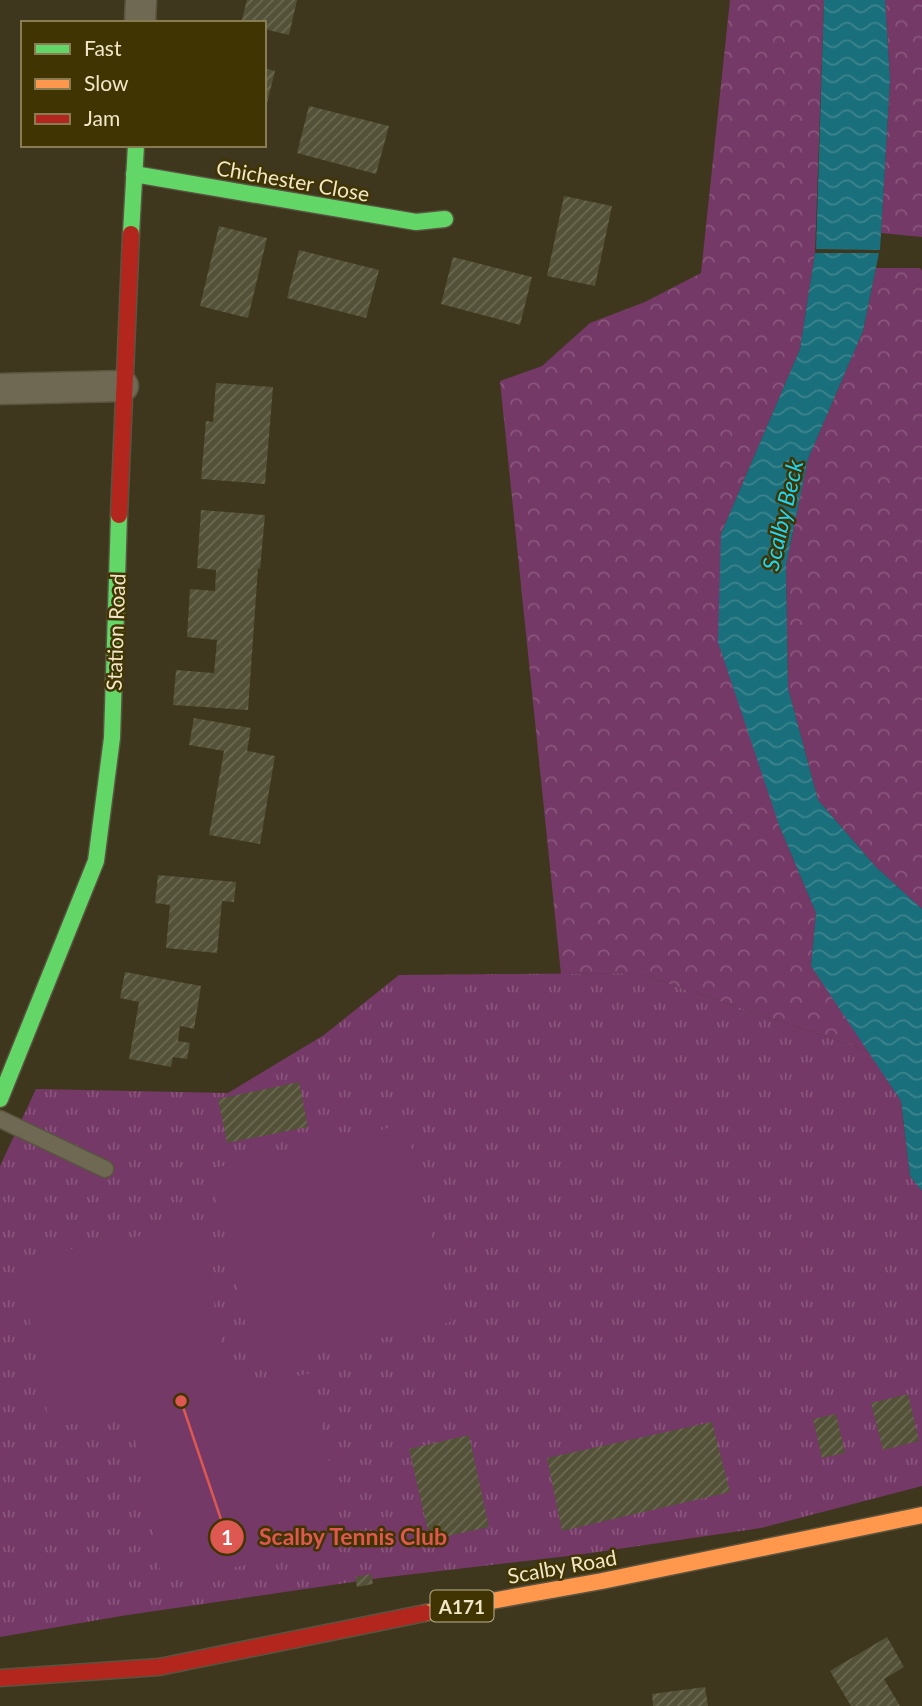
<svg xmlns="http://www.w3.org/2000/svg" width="922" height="1706" font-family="Lato,sans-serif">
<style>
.grass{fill:url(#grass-tufts)}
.forest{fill:url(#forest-crowns)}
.garden{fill:#753968}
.water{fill:url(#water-waves)}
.building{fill:url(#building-hatch)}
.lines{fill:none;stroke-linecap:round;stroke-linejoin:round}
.lane-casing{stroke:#59543f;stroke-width:19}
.street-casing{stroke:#59543f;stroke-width:33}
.fast-casing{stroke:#59543f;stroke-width:19}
.slow-casing{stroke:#59543f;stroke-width:19}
.jam-casing{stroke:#59543f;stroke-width:19}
.lane{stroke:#6f6953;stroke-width:16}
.street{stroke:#6f6953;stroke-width:30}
.fast{stroke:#63d668;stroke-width:16}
.slow{stroke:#ff974d;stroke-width:16}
.jam{stroke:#b3261e;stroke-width:16}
.labels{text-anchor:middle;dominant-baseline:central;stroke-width:5;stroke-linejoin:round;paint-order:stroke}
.shield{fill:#413403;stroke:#bcb18e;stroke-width:2}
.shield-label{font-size:19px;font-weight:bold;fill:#f0e7c9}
.street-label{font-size:21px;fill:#f0e7c9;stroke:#413403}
.water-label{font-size:23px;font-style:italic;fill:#1cd6f3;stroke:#413403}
.leader{fill:none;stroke:#dc5850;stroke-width:2.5}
.callout-dot{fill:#dc5850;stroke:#413403;stroke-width:2.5}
.mark-label{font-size:21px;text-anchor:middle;font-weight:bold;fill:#fff}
.callout-label{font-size:23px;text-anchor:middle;font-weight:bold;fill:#dc5850;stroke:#413403;stroke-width:5;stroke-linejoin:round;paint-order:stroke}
</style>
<defs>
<pattern id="grass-tufts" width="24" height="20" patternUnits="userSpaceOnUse" patternTransform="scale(1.75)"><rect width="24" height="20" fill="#753968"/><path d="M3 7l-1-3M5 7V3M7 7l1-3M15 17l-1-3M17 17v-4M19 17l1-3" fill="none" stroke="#89567c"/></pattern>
<pattern id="forest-crowns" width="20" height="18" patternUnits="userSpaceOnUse" patternTransform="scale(1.75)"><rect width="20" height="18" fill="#753968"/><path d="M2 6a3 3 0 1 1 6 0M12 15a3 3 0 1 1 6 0" fill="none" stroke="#89567c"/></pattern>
<pattern id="water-waves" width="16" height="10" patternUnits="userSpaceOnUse" patternTransform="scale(1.75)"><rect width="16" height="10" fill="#1a6f7c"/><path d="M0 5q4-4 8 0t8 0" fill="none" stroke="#3c848d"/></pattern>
<pattern id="building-hatch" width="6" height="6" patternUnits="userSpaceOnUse" patternTransform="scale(1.75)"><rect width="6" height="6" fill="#535138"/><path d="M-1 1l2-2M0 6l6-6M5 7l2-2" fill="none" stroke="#6c6a53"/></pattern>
</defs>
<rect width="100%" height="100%" fill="#3e371e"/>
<path class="grass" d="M636,973l233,78 32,50 9,75 12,15v295l-161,42 -184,27 -197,23 -259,38 -121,21v-471l36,-77 192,4 96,-58 75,-60z"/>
<g class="forest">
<path d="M730,0h94l-9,253 -15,96 -79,185 58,291 37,88 -5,53 58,85 -233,-78 -75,1 -61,-593 42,-15 48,-43 55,-21 56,-29z"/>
<path d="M885,0h37v237l-41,-4 9,-153z"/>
<path d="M876,268h44l2,3v638l-46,-42 -58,-67 -30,-112 -2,-123 22,-106 55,-128z"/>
</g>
<g class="garden">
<path d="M406,1124l45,198 -195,45 -46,-198z"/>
<path d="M199,1225l31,164 82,-16 33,173 -183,35 -32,-168 -80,15 -32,-169z"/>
</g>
<g class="water">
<path d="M824,0h61l5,80 -10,170 -64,-1z"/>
<path d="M815,253h64l-16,78 -55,128 -22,106 2,123 30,112 58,67 46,42v282l-12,-15 -9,-75 -90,-135 5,-53 -37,-88 -61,-183 3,-108 79,-185z"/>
</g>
<g class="building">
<path d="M247,0h50l-8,35 -25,-6v-6h-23z"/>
<path d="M264,68l11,3 -10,40h-1z"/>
<path d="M309,106l80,20 -13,48 -79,-21z"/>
<path d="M564,196l48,10 -17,80 -48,-10z"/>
<path d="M219,226l48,12 -19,80 -48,-12z"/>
<path d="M299,250l80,20 -13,48 -79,-20z"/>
<path d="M453,257l79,20 -12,48 -79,-21z"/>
<path d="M216,383l57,4 -8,97 -64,-5 5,-58 7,1z"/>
<path d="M201,510l64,5 -5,54 -2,-1 -10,142 -75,-5 3,-35 38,3 3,-33 -30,-3 3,-48 25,2 1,-21 -19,-2z"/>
<path d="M194,718l57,10 -4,23 28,5 -15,88 -51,-9 15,-84 -35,-6z"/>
<path d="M158,875l78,7 -2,20 -12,-1 -5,52 -51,-5 4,-43 -15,-2z"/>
<path d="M125,972l76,14 -7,43 -14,-3 -2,15 12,2 -3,16 -14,-2 -2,10 -42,-8 10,-57 -19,-4z"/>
<path d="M299,1082l9,45 -81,16 -9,-44z"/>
<path d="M908,1394l11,47 -36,9 -12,-47z"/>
<path d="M836,1414l9,39 -23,5 -9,-39z"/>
<path d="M712,1422l18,70 -168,39 -15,-73z"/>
<path d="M469,1435l20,92 -59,13 -21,-91z"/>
<path d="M371,1574l2,10 -16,3 -2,-10z"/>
<path d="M887,1637l17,30 -20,12 16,27h-49l-21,-35z"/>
<path d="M705,1687l3,19h-55l-1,-12z"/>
</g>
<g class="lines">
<g class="lane-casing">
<path id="lane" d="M0,1119l105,50"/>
</g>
<g class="street-casing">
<g id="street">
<path d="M140,23l1,-23"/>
<path d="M0,389l123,-3"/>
</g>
</g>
<g class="fast-casing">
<g id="fast">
<path d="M134,174l282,48 29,-3"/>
<path d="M131,234l5,-89"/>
<path d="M0,1099l96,-238 16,-123 7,-223"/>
</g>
</g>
<g class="slow-casing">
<path id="slow" d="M425,1613l177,-32 320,-66"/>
</g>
<g class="jam-casing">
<g id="jam">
<path d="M119,515l12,-281"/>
<path d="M0,1678l159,-11 266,-54"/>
</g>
</g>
<use href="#lane" class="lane"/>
<use href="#street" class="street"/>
<use href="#fast" class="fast"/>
<use href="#slow" class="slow"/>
<use href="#jam" class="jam"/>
</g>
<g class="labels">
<rect class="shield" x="430.5" y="1590.5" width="63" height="31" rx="5"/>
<g class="shield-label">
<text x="462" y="1606">A171</text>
</g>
<g class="street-label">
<text transform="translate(293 180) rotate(10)">Chichester Close</text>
<text transform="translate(115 632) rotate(-88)">Station Road</text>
<text transform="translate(562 1566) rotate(-10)">Scalby Road</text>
</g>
<g class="water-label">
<text transform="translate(782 515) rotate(-77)">Scalby Beck</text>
</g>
</g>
<path class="leader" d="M181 1401L227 1537"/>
<g class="callout-dot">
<circle cx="181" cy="1401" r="7"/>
<circle cx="227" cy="1537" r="18"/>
</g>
<g class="mark-label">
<text x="227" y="1545">1</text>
</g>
<g class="callout-label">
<text x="353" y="1545">Scalby Tennis Club</text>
</g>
<rect x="21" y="21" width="245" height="126" fill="#413403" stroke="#877c52" stroke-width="2"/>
<rect x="35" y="44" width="35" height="10" fill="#63d668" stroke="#877c52" stroke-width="2"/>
<text x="84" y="56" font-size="21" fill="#f0e7c9">Fast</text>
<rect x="35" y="79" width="35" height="10" fill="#ff974d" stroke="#877c52" stroke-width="2"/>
<text x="84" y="91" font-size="21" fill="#f0e7c9">Slow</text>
<rect x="35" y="114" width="35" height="10" fill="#b3261e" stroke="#877c52" stroke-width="2"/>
<text x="84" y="126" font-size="21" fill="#f0e7c9">Jam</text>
</svg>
